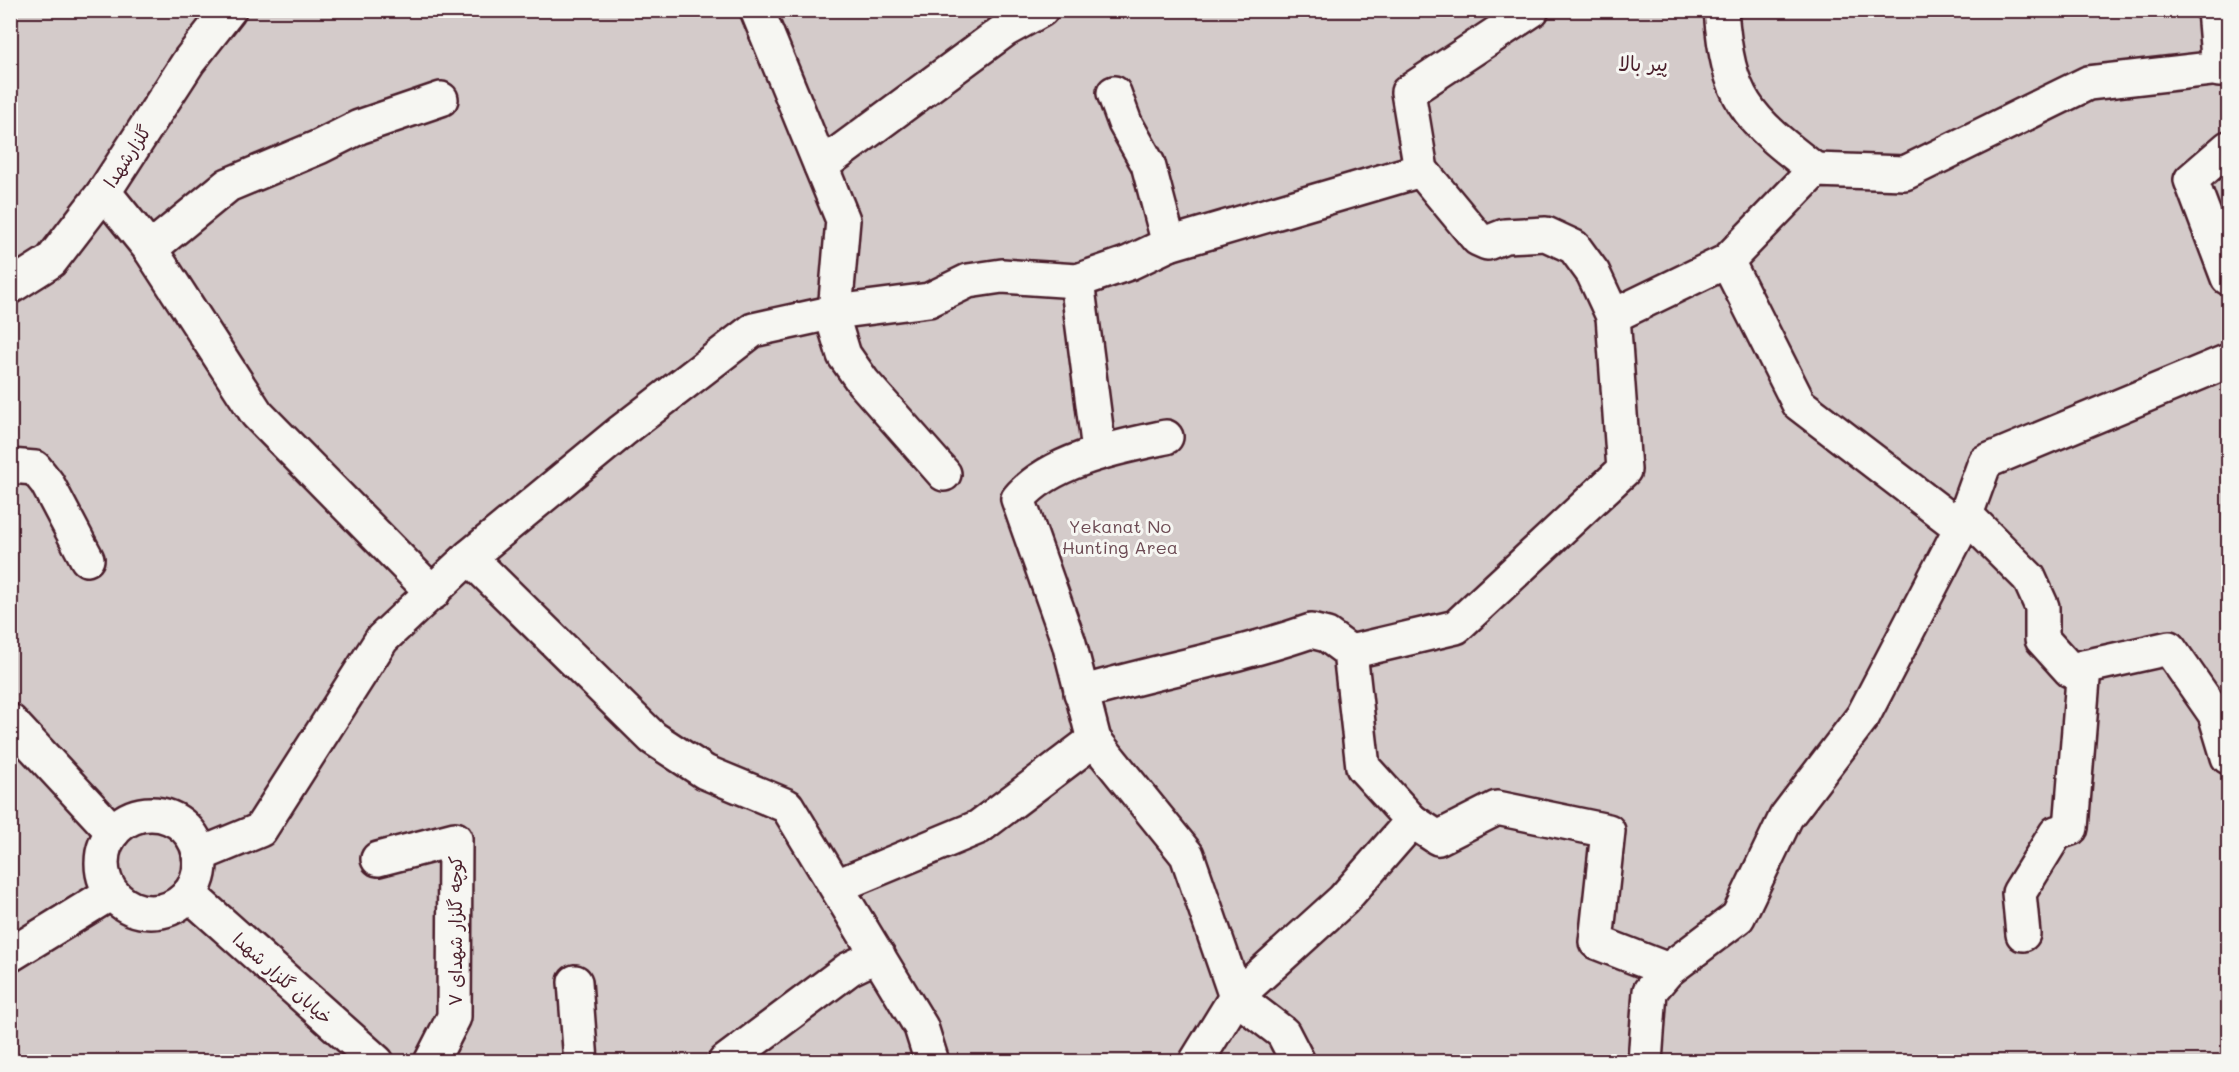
<svg xmlns="http://www.w3.org/2000/svg" width="2239" height="1072" font-family="Mali,'Playpen Sans Arabic',sans-serif">
<style>
.green{fill:#d4cbca;stroke:#8f757a;stroke-width:1.5}
.lines{fill:none;stroke-linecap:round;stroke-linejoin:round}
.minor-casing{stroke:#4a1f2b;stroke-width:38}
.major-casing{stroke:#4a1f2b;stroke-width:38}
.minor{stroke:#f6f6f2;stroke-width:33}
.major{stroke:#f6f6f2;stroke-width:33}
.labels{text-anchor:middle;dominant-baseline:central;stroke-width:6;stroke-linejoin:round;paint-order:stroke}
.street-label{font-size:18px;fill:#4a1f2b;stroke:#f6f6f2}
.park-label{font-size:18px;fill:#6c4a53;stroke:#f6f6f2}
.neighbourhood-label{font-size:20px;fill:#4a1f2b;stroke:#f6f6f2}
</style>
<rect width="100%" height="100%" fill="#ece9e6"/>
<filter id="ink" filterUnits="userSpaceOnUse"><feTurbulence type="fractalNoise" baseFrequency=".0167" numOctaves="2"/><feDisplacementMap in="SourceGraphic" scale="12" xChannelSelector="R" yChannelSelector="G"/><feConvolveMatrix kernelMatrix="1 2 1 2 8 2 1 2 1" color-interpolation-filters="sRGB"/></filter>
<g filter="url(#ink)">
<rect class="green" x="11" y="11" width="2217" height="1050"/>
<g class="lines">
<g class="minor-casing">
<g id="minor">
<path d="M757,10l86,210 -8,92 1,17 8,26 19,27 81,92"/>
<path d="M1721,10c7,90 25,107 94,160"/>
<path d="M2214,10l5,60"/>
<path d="M1114,93l11,30 23,41 21,80"/>
<path d="M2228,148l-37,32 37,98"/>
<path d="M821,166l184,-136 36,-20"/>
<path d="M104,192l46,57 107,165 176,179"/>
<path d="M150,249l78,-64 91,-38 40,-20 82,-28"/>
<path d="M1727,261l88,-91 90,3 183,-90 140,-16"/>
<path d="M1077,281l22,170"/>
<path d="M1613,316l114,-55 72,143 162,124"/>
<path d="M1166,437c-47,10 -116,23 -148,62l51,144 25,97 93,115 49,142 47,36 15,29"/>
<path d="M10,466l25,2 12,15 40,76"/>
<path d="M1966,515l63,63 13,29v32l28,31 99,-22 46,66 13,43"/>
<path d="M1081,693c76,-22 155,-36 230,-62l16,4 23,17"/>
<path d="M1412,821l-49,-54 -13,-115 106,-25 168,-157 -11,-154 -20,-43 -19,-26 -28,-13 -41,2 -18,7 -9,-4 -57,-69 -13,-78 124,-82"/>
<path d="M199,855l61,-25 122,-191 87,-82"/>
<path d="M378,859l77,-20 -1,178 -23,45"/>
<path d="M837,886l142,-59 115,-87"/>
<path d="M2023,934l-4,-41 37,-60 15,-5 13,-161"/>
<path d="M575,982l6,80"/>
<path d="M725,1062l124,-93 29,-14"/>
<path d="M932,1062l-11,-35 -134,-221 -82,-34 -52,-34 -184,-181 153,-126 131,-101 82,-18 94,-12 39,-19 34,-5 75,5 52,-18 40,-19 252,-74"/>
<path d="M1196,1062l40,-65 107,-97 69,-79 26,17 59,-30 111,23 -12,111 72,28"/>
<path d="M1645,1062l5,-71 18,-21 70,-53 48,-100 77,-101 98,-188 24,-66 243,-101"/>
</g>
</g>
<g class="major-casing">
<g id="major">
<path d="M10,287l41,-26 53,-69 85,-131 40,-51"/>
<path d="M10,721l103,111"/>
<circle cx="151" cy="863" r="49"/>
<path d="M189,894l188,168"/>
<path d="M10,955l101,-62"/>
</g>
</g>
<use href="#minor" class="minor"/>
<use href="#major" class="major"/>
</g>
</g>
<g class="labels">
<g class="street-label">
<text transform="translate(127 156) rotate(-57)">گلزارشهدا</text>
<text transform="translate(455 931) rotate(-90)">کوچه گلزار شهدای ۷</text>
<text transform="translate(283 978) rotate(42)">خیابان گلزار شهدا</text>
</g>
<g class="park-label">
<text x="1120" y="526">Yekanat No<tspan x="1120" dy="21">Hunting Area</tspan></text>
</g>
<g class="neighbourhood-label">
<text x="1643" y="63">پیر بالا</text>
</g>
</g>
<rect width="2239" height="1072" fill="none" stroke="#f6f6f2" stroke-width="36"/>
<rect x="18" y="18" width="2203" height="1036" fill="none" stroke="#4a1f2b" stroke-width="2" filter="url(#ink)"/>
</svg>
